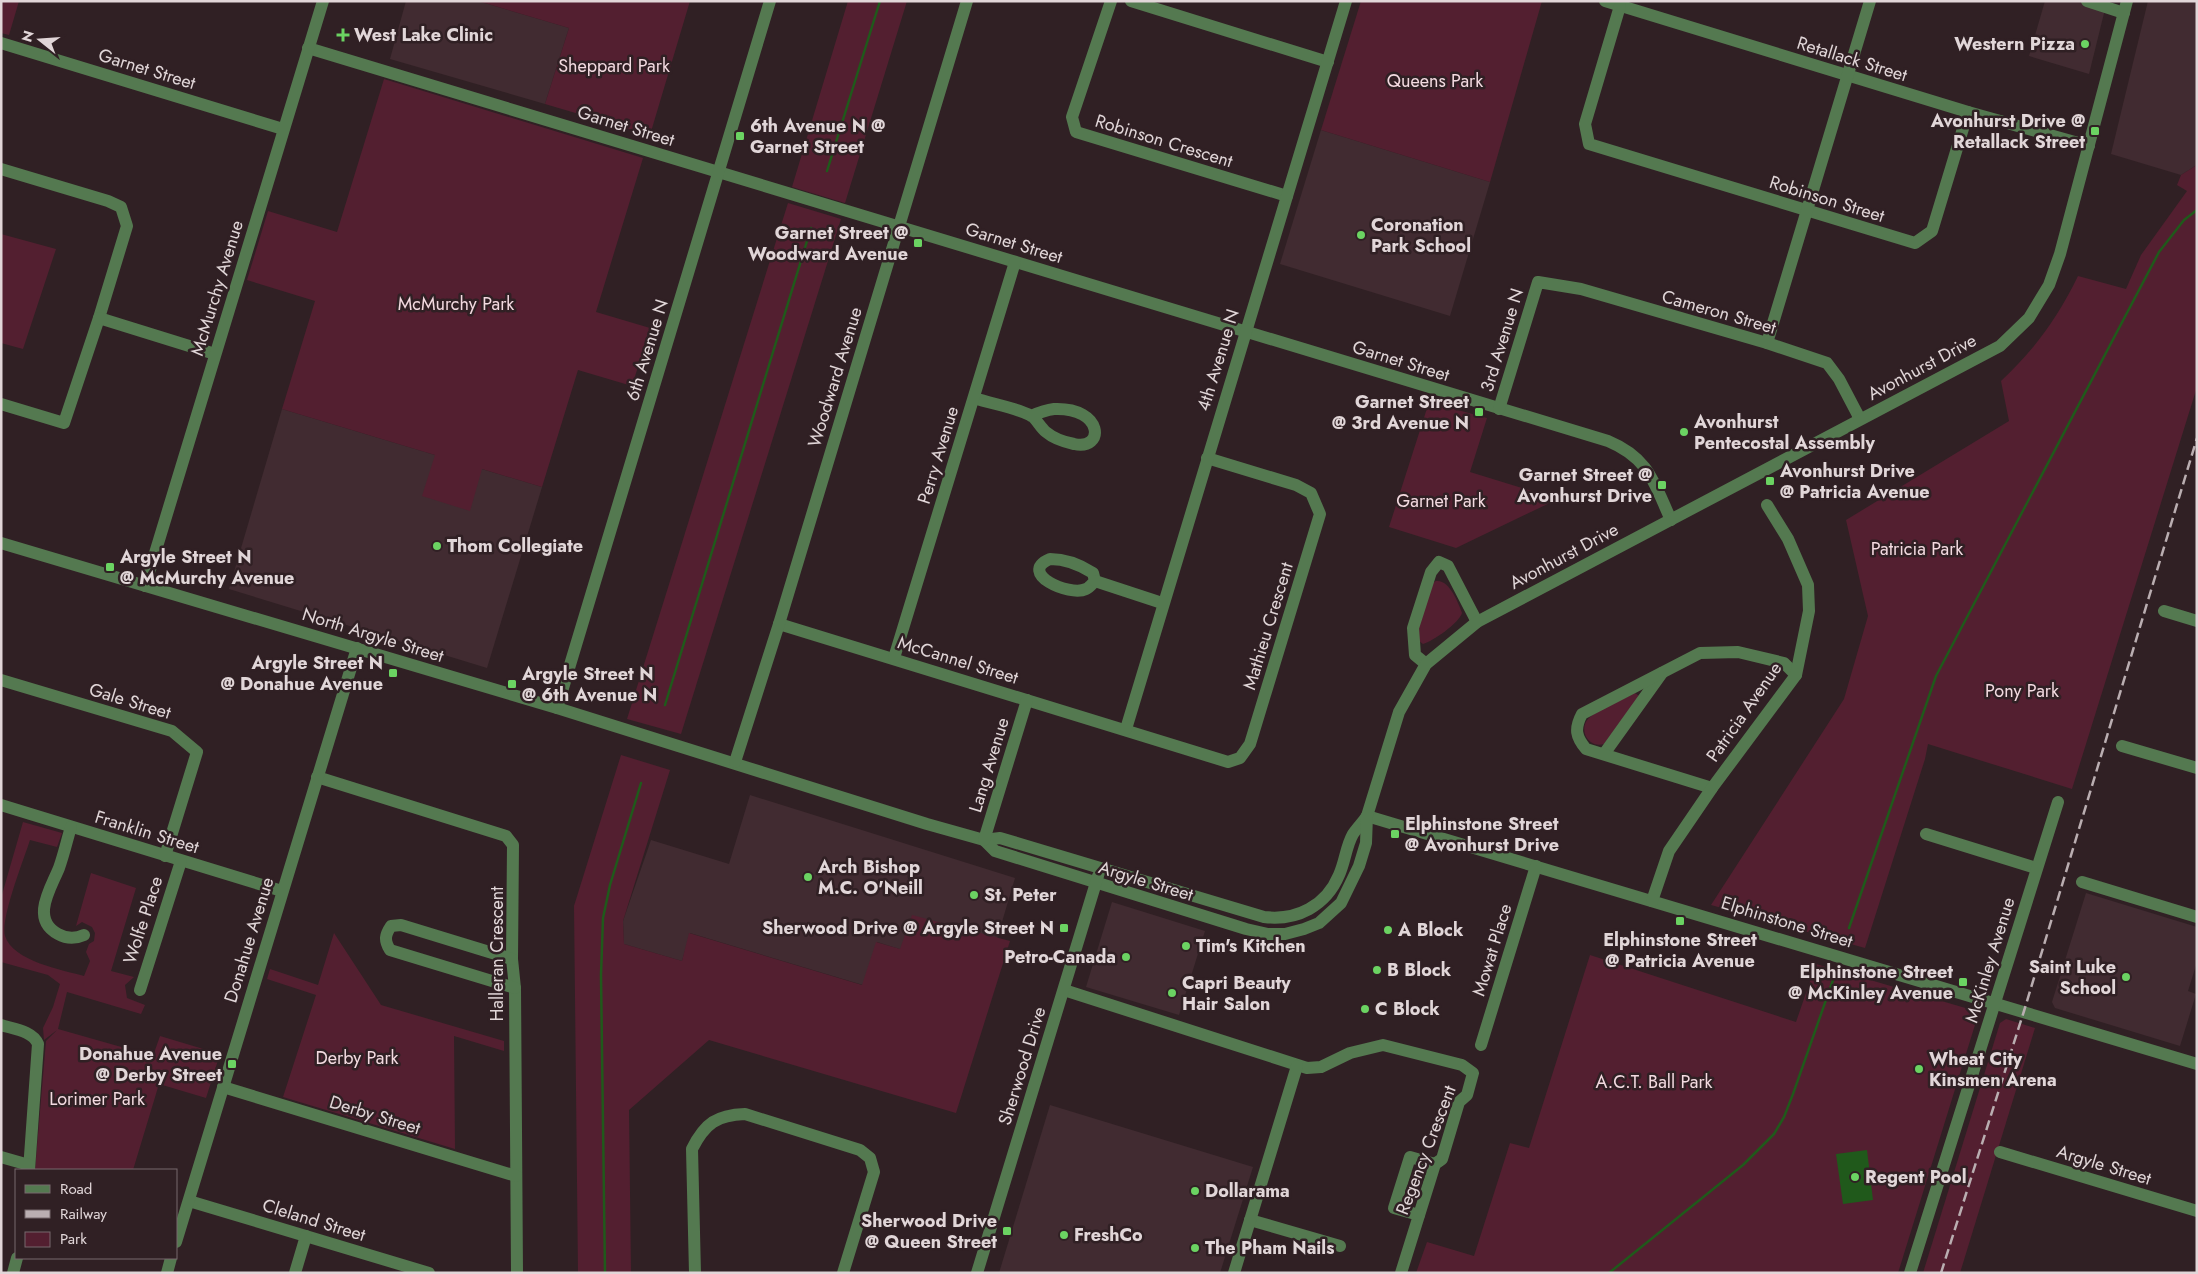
<svg xmlns="http://www.w3.org/2000/svg" width="2198" height="1274" font-family="Jost,sans-serif">
<style>
.built{fill:#412b31}
.green{fill:#531f30}
.water{fill:#20591b}
.lines{fill:none;stroke-linecap:round;stroke-linejoin:round}
.stream{stroke:#20591b;stroke-width:2.5}
.minor{stroke:#547950;stroke-width:12}
.rail{stroke:#baaeb1;stroke-width:2.5;stroke-dasharray:10 5;stroke-linecap:butt}
.poi-dot{fill:#6bd362;stroke:#302024;stroke-width:2}
.labels{text-anchor:middle;dominant-baseline:central;stroke-width:5;stroke-linejoin:round;paint-order:stroke}
.poi-label{font-size:18px;font-weight:bold;fill:#e1d6d8;stroke:#302024;text-anchor:start}
.street-label{font-size:18px;fill:#e1d6d8;stroke:#302024}
.park-label{font-size:18px;fill:#f3dae0;stroke:#302024}
</style>
<rect width="100%" height="100%" fill="#302024"/>
<g class="built">
<path d="M406,1h72l91,27 -24,76 -155,-45z"/>
<path d="M2045,1h62l-18,73 -60,-18z"/>
<path d="M2148,1h49v164l-16,10 -70,-21z"/>
<path d="M1321,130l169,52 -40,134 -170,-52z"/>
<path d="M282,409l260,78 -55,181 -258,-79z"/>
<path d="M750,795l265,83 -29,98 -109,-34 -14,43 -173,-52 -8,28 -58,-17 -1,-23 28,-81 78,24z"/>
<path d="M2086,893l111,34v35l-9,29 8,3 -16,52 -125,-38 -3,-6z"/>
<path d="M1112,902l93,29 -26,84 -93,-28z"/>
<path d="M1050,1105l203,62 -33,106h-221z"/>
</g>
<g class="green">
<path d="M1,1h18l-10,34 -8,-2z"/>
<path d="M478,1h212l-40,134 -105,-31 24,-76z"/>
<path d="M848,1h59l-62,202 -53,-16z"/>
<path d="M1361,1h181l-52,181 -169,-52z"/>
<path d="M384,79l259,79 -47,154 54,16 -18,58 -54,-16 -36,117 -60,-18 -12,42 -48,-15 13,-41 -153,-46 33,-108 -68,-21 21,-69 69,21z"/>
<path d="M2197,165v222l-125,402 -144,-45 -3,15 -60,189 -154,-43 133,-206 24,-83 -22,-96 163,-99 -8,-40c34,-32 56,-62 77,-105l48,13 15,-34 46,-64 -10,-6 4,-10z"/>
<path d="M788,203l53,16 -160,515 -54,-15z"/>
<path d="M1,234l55,15 -33,100 -22,-6z"/>
<path d="M1429,402l58,16 -17,54 88,27 -102,49 -67,-21z"/>
<path d="M1436,581c13,-2 22,21 26,32 -3,10 -29,28 -39,31l-4,-3 -1,-12 13,-45z"/>
<path d="M1635,693l4,3 -35,48c-16,5 -27,-16 -14,-27 12,-10 30,-16 45,-24z"/>
<path d="M621,755l49,15 -47,151 1,23 58,17 7,-28 173,52 14,-43 24,7 12,-34 98,26 -54,172 -247,-73 -80,70 2,163h-53l-4,-367z"/>
<path d="M23,822l39,11 -5,14 -27,-7c-6,19 -30,79 -25,96 8,25 57,34 79,40l6,-15 -4,-9 3,-8 5,-3 1,-8 -3,-6 -10,-5 -6,4 15,-53 45,15 -25,83 23,6 -9,8 2,13 18,7 -4,9 -74,-22 -9,37 95,27 7,-20 60,18 -14,44 -47,-14 -26,86h-98l11,-129 11,-11 -13,10 -1,-12 10,-21 7,-23 -12,-9 -47,-13v-64z"/>
<path d="M334,933l47,72 123,36v10l-50,-15 1,113 -172,-52 33,-102 -49,-16 3,-10 48,16z"/>
<path d="M1590,955l206,67 20,-58 163,48 -81,261h-482l11,-31 47,14 36,-113 19,5z"/>
<path d="M2006,1019l29,9 -75,245h-37l77,-250z"/>
</g>
<path class="water" d="M1867,1150l6,50 -30,4 -7,-50z"/>
<g class="lines">
<g class="stream">
<path d="M827,171l53,-170"/>
<path d="M665,705l146,-477"/>
<path d="M1849,928l87,-252 223,-424 25,-32 13,-10"/>
<path d="M605,1273l-4,-298 2,-57 7,-33 31,-102"/>
<path d="M1609,1273l134,-108 31,-31 10,-17 9,-23 40,-114"/>
</g>
<g class="minor">
<path d="M1111,1l-39,116 4,15 211,64"/>
<path d="M1131,1l197,61"/>
<path d="M1605,1l363,111 121,34"/>
<path d="M2087,1l37,12"/>
<path d="M1620,6l-35,118 4,20 326,99 17,-12 36,-119"/>
<path d="M1,43l282,86"/>
<path d="M308,48l1300,393c41,17 46,42 63,79"/>
<path d="M1,169l107,32 13,6 6,19 -28,92 -35,105 -63,-19"/>
<path d="M99,318l116,36"/>
<path d="M1767,343l103,-342"/>
<path d="M974,398c18,6 39,9 56,17 6,3 10,12 16,17 7,6 18,10 28,12 31,7 30,-37 -20,-35 -8,1 -16,4 -23,7"/>
<path d="M1499,409l39,-127 43,7 186,54 60,20 12,16 21,40"/>
<path d="M1,543l556,165 370,116 57,16 16,-2 264,79c33,4 62,-11 75,-42 6,-13 7,-29 14,-41 4,-6 10,-12 14,-18"/>
<path d="M1050,559c16,0 29,5 43,14l2,8c-3,3 -6,7 -9,8 -17,8 -69,-16 -36,-30z"/>
<path d="M1095,581l67,22"/>
<path d="M145,586l178,-585"/>
<path d="M2164,611l33,10"/>
<path d="M779,624l449,138 12,-4 10,-14 70,-230 -9,-21 -15,-8 -89,-27"/>
<path d="M894,658l121,-396"/>
<path d="M1426,664l-11,-9 -2,-27 18,-56 8,-10 9,4 29,56"/>
<path d="M1,680l171,51 25,21 -32,104"/>
<path d="M557,708l213,-707"/>
<path d="M1126,729l220,-728"/>
<path d="M2122,746l75,22"/>
<path d="M1604,754l58,-81"/>
<path d="M735,762l44,-138 188,-623"/>
<path d="M317,777l189,59 7,9 -1,114 3,29 2,285"/>
<path d="M1712,788l-126,-39c-10,-12 -12,-20 -4,-35l118,-61 38,-1 46,11 12,12"/>
<path d="M1,805l281,86"/>
<path d="M1367,816l830,248"/>
<path d="M71,827c-4,13 -7,27 -12,41 -8,20 -29,51 -1,66 9,5 17,5 26,1"/>
<path d="M1926,834l110,34"/>
<path d="M984,840l11,11 251,78 22,5h17l19,-5 15,-6 22,-20 18,-37 7,-23 1,-27 32,-104 27,-48 51,-42 523,-276 29,-28 20,-33 11,-31 67,-253"/>
<path d="M984,840l43,-140"/>
<path d="M2082,882l115,35"/>
<path d="M1652,901l17,-50 43,-63 84,-113 13,-64 -1,-26 -20,-46 -21,-34"/>
<path d="M512,959l-111,-34 -10,1c-6,9 -7,14 -1,24l125,38"/>
<path d="M140,990l41,-129"/>
<path d="M1064,990l243,78 14,-1 29,-14 33,-8 79,20 11,8 -6,22 -8,7 -17,57 -7,5 -34,109"/>
<path d="M1,1025c13,4 32,6 37,19l-9,126"/>
<path d="M1481,1045l55,-179"/>
<path d="M223,1087l293,89"/>
<path d="M2000,1152l197,59"/>
<path d="M1,1157l28,8"/>
<path d="M189,1201l240,72"/>
<path d="M1419,1215l-25,-7 16,-51 25,7"/>
<path d="M1250,1220l90,26"/>
<path d="M176,1242l181,-594"/>
<path d="M13,1273l4,-15"/>
<path d="M167,1273l4,-15"/>
<path d="M295,1273l11,-37"/>
<path d="M695,1273l-3,-124c13,-26 25,-34 53,-35l115,36 10,8 4,14 -31,101"/>
<path d="M977,1273l121,-397"/>
<path d="M1234,1273l63,-207"/>
<path d="M1910,1273l148,-471"/>
</g>
<path class="rail" d="M1941,1273l83,-262 173,-573"/>
</g>
<g class="poi-dot">
<path d="M340.5 27.5h5v5h5v5h-5v5h-5v-5h-5v-5h5z"/>
<circle cx="2085" cy="44" r="5"/>
<rect x="2090" y="126" width="10" height="10" rx="2.5"/>
<rect x="735" y="131" width="10" height="10" rx="2.5"/>
<circle cx="1361" cy="235" r="5"/>
<rect x="913" y="238" width="10" height="10" rx="2.5"/>
<rect x="1474" y="407" width="10" height="10" rx="2.5"/>
<circle cx="1684" cy="432" r="5"/>
<rect x="1765" y="476" width="10" height="10" rx="2.5"/>
<rect x="1657" y="480" width="10" height="10" rx="2.5"/>
<circle cx="437" cy="546" r="5"/>
<rect x="105" y="562" width="10" height="10" rx="2.5"/>
<rect x="388" y="668" width="10" height="10" rx="2.5"/>
<rect x="507" y="679" width="10" height="10" rx="2.5"/>
<rect x="1390" y="829" width="10" height="10" rx="2.5"/>
<circle cx="808" cy="877" r="5"/>
<circle cx="974" cy="895" r="5"/>
<rect x="1675" y="916" width="10" height="10" rx="2.5"/>
<rect x="1059" y="923" width="10" height="10" rx="2.5"/>
<circle cx="1388" cy="930" r="5"/>
<circle cx="1186" cy="946" r="5"/>
<circle cx="1126" cy="957" r="5"/>
<circle cx="1377" cy="970" r="5"/>
<circle cx="2126" cy="977" r="5"/>
<rect x="1958" y="977" width="10" height="10" rx="2.5"/>
<circle cx="1172" cy="993" r="5"/>
<circle cx="1365" cy="1009" r="5"/>
<rect x="227" y="1059" width="10" height="10" rx="2.5"/>
<circle cx="1919" cy="1069" r="5"/>
<circle cx="1855" cy="1177" r="5"/>
<circle cx="1195" cy="1191" r="5"/>
<rect x="1002" y="1226" width="10" height="10" rx="2.5"/>
<circle cx="1064" cy="1235" r="5"/>
<circle cx="1195" cy="1248" r="5"/>
</g>
<g class="labels">
<g class="poi-label">
<text x="354" y="35">West Lake Clinic</text>
<text x="2075" y="44" text-anchor="end">Western Pizza</text>
<text x="2085" y="121" text-anchor="end">Avonhurst Drive @<tspan x="2085" dy="21">Retallack Street</tspan></text>
<text x="750" y="126">6th Avenue N @<tspan x="750" dy="21">Garnet Street</tspan></text>
<text x="1371" y="225">Coronation<tspan x="1371" dy="21">Park School</tspan></text>
<text x="908" y="233" text-anchor="end">Garnet Street @<tspan x="908" dy="21">Woodward Avenue</tspan></text>
<text x="1469" y="402" text-anchor="end">Garnet Street<tspan x="1469" dy="21">@ 3rd Avenue N</tspan></text>
<text x="1694" y="422">Avonhurst<tspan x="1694" dy="21">Pentecostal Assembly</tspan></text>
<text x="1780" y="471">Avonhurst Drive<tspan x="1780" dy="21">@ Patricia Avenue</tspan></text>
<text x="1652" y="475" text-anchor="end">Garnet Street @<tspan x="1652" dy="21">Avonhurst Drive</tspan></text>
<text x="447" y="546">Thom Collegiate</text>
<text x="120" y="557">Argyle Street N<tspan x="120" dy="21">@ McMurchy Avenue</tspan></text>
<text x="383" y="663" text-anchor="end">Argyle Street N<tspan x="383" dy="21">@ Donahue Avenue</tspan></text>
<text x="522" y="674">Argyle Street N<tspan x="522" dy="21">@ 6th Avenue N</tspan></text>
<text x="1405" y="824">Elphinstone Street<tspan x="1405" dy="21">@ Avonhurst Drive</tspan></text>
<text x="818" y="867">Arch Bishop<tspan x="818" dy="21">M.C. O'Neill</tspan></text>
<text x="984" y="895">St. Peter</text>
<text x="1054" y="928" text-anchor="end">Sherwood Drive @ Argyle Street N</text>
<text x="1398" y="930">A Block</text>
<text x="1680" y="940" text-anchor="middle">Elphinstone Street<tspan x="1680" dy="21">@ Patricia Avenue</tspan></text>
<text x="1196" y="946">Tim's Kitchen</text>
<text x="1116" y="957" text-anchor="end">Petro-Canada</text>
<text x="2116" y="967" text-anchor="end">Saint Luke<tspan x="2116" dy="21">School</tspan></text>
<text x="1387" y="970">B Block</text>
<text x="1953" y="972" text-anchor="end">Elphinstone Street<tspan x="1953" dy="21">@ McKinley Avenue</tspan></text>
<text x="1182" y="983">Capri Beauty<tspan x="1182" dy="21">Hair Salon</tspan></text>
<text x="1375" y="1009">C Block</text>
<text x="222" y="1054" text-anchor="end">Donahue Avenue<tspan x="222" dy="21">@ Derby Street</tspan></text>
<text x="1929" y="1059">Wheat City<tspan x="1929" dy="21">Kinsmen Arena</tspan></text>
<text x="1865" y="1177">Regent Pool</text>
<text x="1205" y="1191">Dollarama</text>
<text x="997" y="1221" text-anchor="end">Sherwood Drive<tspan x="997" dy="21">@ Queen Street</tspan></text>
<text x="1074" y="1235">FreshCo</text>
<text x="1205" y="1248">The Pham Nails</text>
</g>
<g class="street-label">
<text transform="translate(1852 59) rotate(17)">Retallack Street</text>
<text transform="translate(147 69) rotate(17)">Garnet Street</text>
<text transform="translate(626 126) rotate(17)">Garnet Street</text>
<text transform="translate(1164 141) rotate(17)">Robinson Crescent</text>
<text transform="translate(1827 199) rotate(17)">Robinson Street</text>
<text transform="translate(1014 243) rotate(17)">Garnet Street</text>
<text transform="translate(217 288) rotate(-73)">McMurchy Avenue</text>
<text transform="translate(1719 312) rotate(16)">Cameron Street</text>
<text transform="translate(1502 340) rotate(-73)">3rd Avenue N</text>
<text transform="translate(647 350) rotate(-73)">6th Avenue N</text>
<text transform="translate(1218 360) rotate(-73)">4th Avenue N</text>
<text transform="translate(1401 361) rotate(17)">Garnet Street</text>
<text transform="translate(1922 367) rotate(-28)">Avonhurst Drive</text>
<text transform="translate(835 377) rotate(-73)">Woodward Avenue</text>
<text transform="translate(938 455) rotate(-73)">Perry Avenue</text>
<text transform="translate(1564 556) rotate(-28)">Avonhurst Drive</text>
<text transform="translate(1268 626) rotate(-73)">Mathieu Crescent</text>
<text transform="translate(373 635) rotate(17)">North Argyle Street</text>
<text transform="translate(958 660) rotate(17)">McCannel Street</text>
<text transform="translate(130 701) rotate(17)">Gale Street</text>
<text transform="translate(1744 712) rotate(-55)">Patricia Avenue</text>
<text transform="translate(989 765) rotate(-73)">Lang Avenue</text>
<text transform="translate(147 832) rotate(17)">Franklin Street</text>
<text transform="translate(1146 881) rotate(17)">Argyle Street</text>
<text transform="translate(143 920) rotate(-72)">Wolfe Place</text>
<text transform="translate(1787 922) rotate(17)">Elphinstone Street</text>
<text transform="translate(249 940) rotate(-73)">Donahue Avenue</text>
<text transform="translate(1492 950) rotate(-73)">Mowat Place</text>
<text transform="translate(497 954) rotate(-90)">Halleran Crescent</text>
<text transform="translate(1990 960) rotate(-73)">McKinley Avenue</text>
<text transform="translate(1022 1066) rotate(-73)">Sherwood Drive</text>
<text transform="translate(375 1115) rotate(17)">Derby Street</text>
<text transform="translate(1426 1150) rotate(-69)">Regency Crescent</text>
<text transform="translate(2104 1165) rotate(17)">Argyle Street</text>
<text transform="translate(314 1220) rotate(17)">Cleland Street</text>
</g>
<g class="park-label">
<text x="614" y="66">Sheppard Park</text>
<text x="1435" y="81">Queens Park</text>
<text x="456" y="304">McMurchy Park</text>
<text x="1441" y="501">Garnet Park</text>
<text x="1917" y="549">Patricia Park</text>
<text x="2022" y="691">Pony Park</text>
<text x="357" y="1058">Derby Park</text>
<text x="1654" y="1082">A.C.T. Ball Park</text>
<text x="97" y="1099">Lorimer Park</text>
</g>
</g>
<rect width="2198" height="1274" fill="none" stroke="#e1d6d8" stroke-width="5"/>
<rect x="15" y="1169" width="162" height="90" fill="#302024" stroke="#77696c"/>
<rect x="25" y="1185" width="25" height="8" fill="#547950" stroke="#77696c"/>
<text x="60" y="1194" font-size="15" fill="#e1d6d8">Road</text>
<rect x="25" y="1210" width="25" height="8" fill="#baaeb1" stroke="#77696c"/>
<text x="60" y="1219" font-size="15" fill="#e1d6d8">Railway</text>
<rect x="25" y="1232" width="25" height="15" fill="#531f30" stroke="#77696c"/>
<text x="60" y="1244" font-size="15" fill="#e1d6d8">Park</text>
<g transform="translate(40 40) rotate(287)" stroke="#302024" stroke-width="4" paint-order="stroke">
<path d="M0-4L9 19L0 12L-9 19Z" fill="#e1d6d8"/>
<text y="-8" font-size="14" font-weight="bold" text-anchor="middle" fill="#e1d6d8">N</text>
</g>
</svg>
